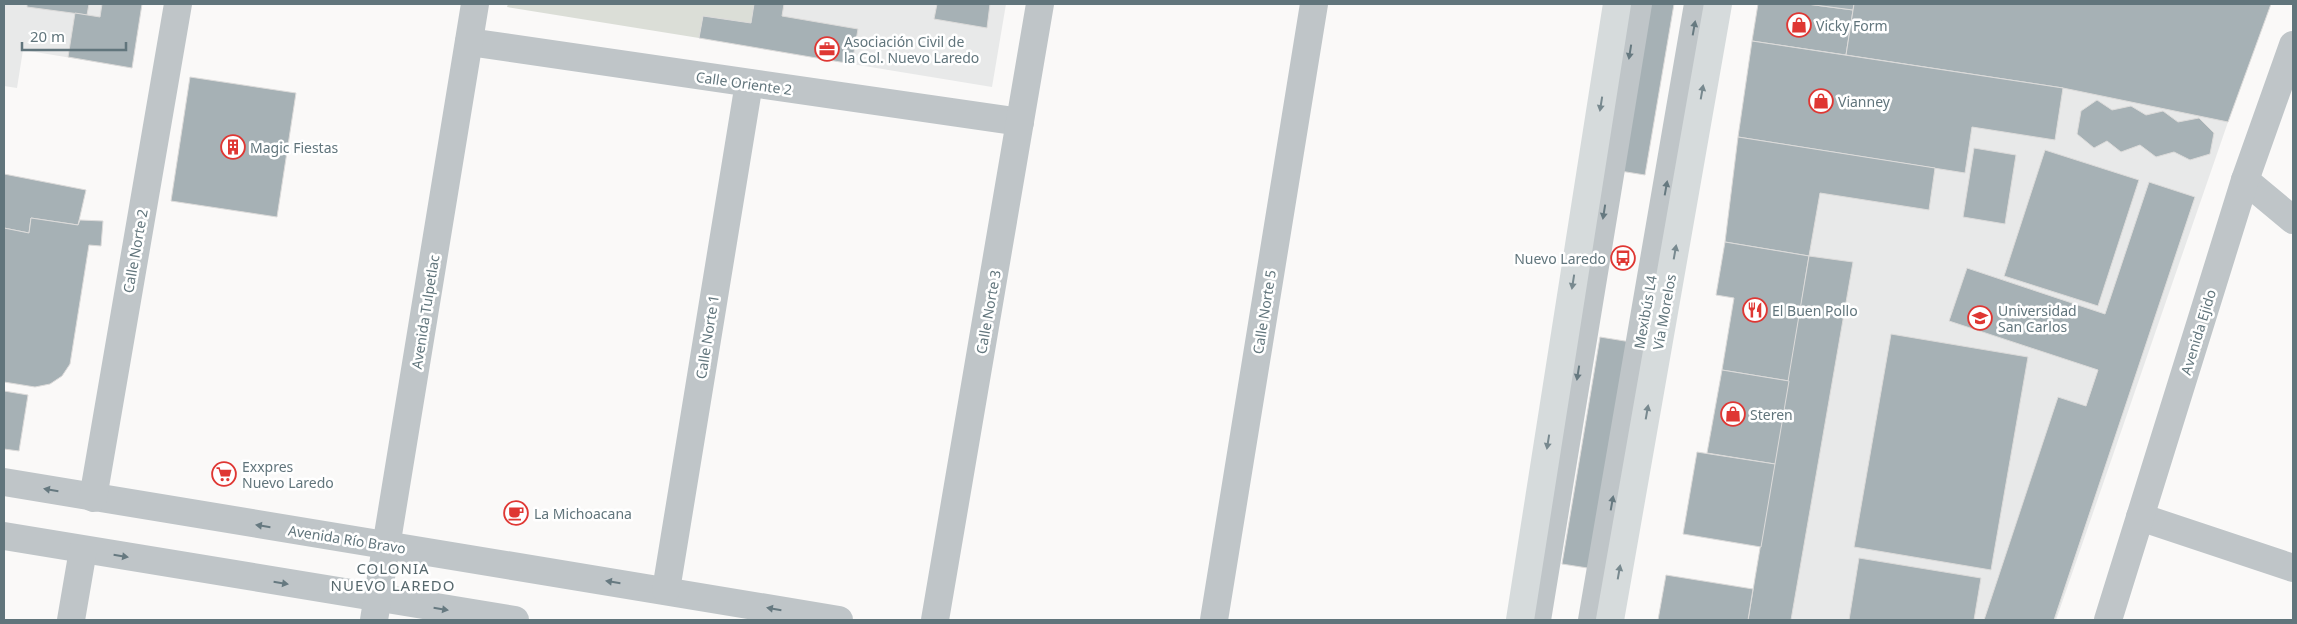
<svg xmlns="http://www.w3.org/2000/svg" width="2297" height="624" font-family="'Noto Sans',sans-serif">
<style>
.built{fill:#e8e9e9}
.green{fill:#dbded7}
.building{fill:#a6b1b5;stroke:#dcdbda}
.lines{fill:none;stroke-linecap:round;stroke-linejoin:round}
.minor{stroke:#bfc5c8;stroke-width:28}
.major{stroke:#d6dbdc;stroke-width:28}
.oneway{fill:#667980}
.oneway2{fill:#78898f}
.labels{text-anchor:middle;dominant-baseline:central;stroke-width:5;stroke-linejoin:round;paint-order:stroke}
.poi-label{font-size:14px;fill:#61757c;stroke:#fff;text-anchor:start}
.street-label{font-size:14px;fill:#61757c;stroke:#fff}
.neighbourhood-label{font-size:15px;letter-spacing:1px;fill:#57686d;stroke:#fff}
</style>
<rect width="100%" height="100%" fill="#faf9f8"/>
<g class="built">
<path d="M4,4h138l-10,64 -109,-18 -6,38 -13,-2z"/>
<path d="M784,4h222l-14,83 -140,-23 6,-35 -76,-13z"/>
<path d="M2063,88l165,34 -172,498h-308l61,-364 -84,-14 13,-105 227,36 7,-46 83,13z"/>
</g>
<path class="green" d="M508,4h246l-3,19 -48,-7 -4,22 -192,-31z"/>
<g class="building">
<path d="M27,4h62l-2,11 -60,-8z"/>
<path d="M102,4h40l-10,64 -64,-11 7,-44 25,4z"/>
<path d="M754,4h30l-2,12 76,13 -6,35 -153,-26 4,-22 48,7z"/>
<path d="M937,4h53l-3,24 -53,-9z"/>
<path d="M1641,4h33l-29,171 -31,-5z"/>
<path d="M1758,4h49l46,6 -7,45 -94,-14z"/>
<path d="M1807,4h47l-1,6z"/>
<path d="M1854,4h417l-43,118 -165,-34 -217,-33z"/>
<path d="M1752,41l311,47 -8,52 -83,-13 -7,46 -227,-36z"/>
<path d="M190,77l106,16 -19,124 -106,-16z"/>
<path d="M2097,100l15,10 19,-4 15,9 17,-4 15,11 21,-4 15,15 -4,21 -20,6 -16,-8 -18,5 -16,-12 -19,7 -14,-11 -13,7 -17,-14 4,-23z"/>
<path d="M1738,137l197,31 -6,42 -109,-17 -11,63 -84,-14z"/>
<path d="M1974,148l42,7 -11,69 -42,-7z"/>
<path d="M2045,150l94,30 -41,126 -94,-30z"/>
<path d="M4,174l82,16 -8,35 -47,-7 -2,15 -25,-5z"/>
<path d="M2149,182l46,15 -141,423h-70l74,-223 28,9 12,-36 -149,-49 18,-53 138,46z"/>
<path d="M31,218l47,7 2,-5 23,1 -2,25 -12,-1 -19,119 -8,12 -12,8 -15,3 -31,-5v-154l25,5z"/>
<path d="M1725,242l84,14 -20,125 -67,-11 12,-72 -18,-3z"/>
<path d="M1809,256l44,6 -62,358h-43z"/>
<path d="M1891,334l137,23 -37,213 -137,-23z"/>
<path d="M1600,337l31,5 -37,227 -32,-5z"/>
<path d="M1722,370l67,11 -14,83 -68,-11z"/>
<path d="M4,391l24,4 -9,56 -15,-2z"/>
<path d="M1697,452l78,12 -14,83 -78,-13z"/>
<path d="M1859,558l122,20 -7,42h-125z"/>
<path d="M1666,575l87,14 -5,31h-90z"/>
</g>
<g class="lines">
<g class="minor">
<path d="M469,42l551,80"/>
<path d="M2245,180l48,40"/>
<path d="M4,482l835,138"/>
<path d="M93,498l85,-494"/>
<path d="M2140,517l153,51"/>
<path d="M4,536l511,84"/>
<path d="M666,590l83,-507"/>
<path d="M71,620l12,-70"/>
<path d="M374,620l101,-616"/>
<path d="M935,620l105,-616"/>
<path d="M1214,620l100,-616"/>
<path d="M1537,620l101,-616"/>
<path d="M1592,620l106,-616"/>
<path d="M2108,620l137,-440 48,-135"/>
</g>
<g class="major">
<path d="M1520,620l97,-616"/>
<path d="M1610,620l108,-616"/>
</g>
</g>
<defs><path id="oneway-solid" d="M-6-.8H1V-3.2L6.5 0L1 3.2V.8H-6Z" transform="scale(1.25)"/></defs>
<g class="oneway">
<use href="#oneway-solid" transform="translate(1694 28) rotate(-80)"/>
<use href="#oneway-solid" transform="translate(1630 52) rotate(99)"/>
<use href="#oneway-solid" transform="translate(1666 188) rotate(-80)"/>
<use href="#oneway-solid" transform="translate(1604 212) rotate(99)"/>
<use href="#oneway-solid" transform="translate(1578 373) rotate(99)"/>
<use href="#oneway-solid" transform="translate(51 490) rotate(-170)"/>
<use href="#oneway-solid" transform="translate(1612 503) rotate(-80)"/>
<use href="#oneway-solid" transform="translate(263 526) rotate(-171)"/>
<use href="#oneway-solid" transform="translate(121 556) rotate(9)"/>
<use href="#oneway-solid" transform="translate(613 582) rotate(-171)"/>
<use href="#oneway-solid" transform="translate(281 583) rotate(9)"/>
<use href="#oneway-solid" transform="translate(441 609) rotate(9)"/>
<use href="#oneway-solid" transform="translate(774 609) rotate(-170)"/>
</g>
<g class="oneway2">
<use href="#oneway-solid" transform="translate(1702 92) rotate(-80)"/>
<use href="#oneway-solid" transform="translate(1601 104) rotate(99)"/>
<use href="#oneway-solid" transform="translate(1675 252) rotate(-80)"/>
<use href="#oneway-solid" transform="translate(1573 282) rotate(99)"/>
<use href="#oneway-solid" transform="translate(1647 412) rotate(-80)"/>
<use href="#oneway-solid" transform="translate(1548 442) rotate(99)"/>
<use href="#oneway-solid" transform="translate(1619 572) rotate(-80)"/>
</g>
<defs>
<g id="shop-ring" transform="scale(1.25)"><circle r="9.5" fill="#fff" stroke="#df3733" stroke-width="1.5"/><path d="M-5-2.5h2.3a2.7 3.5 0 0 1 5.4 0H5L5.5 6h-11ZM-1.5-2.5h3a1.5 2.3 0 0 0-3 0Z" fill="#df3733"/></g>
<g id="office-ring" transform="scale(1.25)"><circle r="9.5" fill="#fff" stroke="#df3733" stroke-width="1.5"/><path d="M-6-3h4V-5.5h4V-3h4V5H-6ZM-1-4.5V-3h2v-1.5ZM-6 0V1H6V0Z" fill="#df3733"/></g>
<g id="building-ring" transform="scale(1.25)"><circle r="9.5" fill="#fff" stroke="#df3733" stroke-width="1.5"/><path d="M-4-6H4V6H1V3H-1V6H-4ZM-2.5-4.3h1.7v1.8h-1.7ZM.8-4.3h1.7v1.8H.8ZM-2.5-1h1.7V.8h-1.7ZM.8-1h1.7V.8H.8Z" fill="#df3733"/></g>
<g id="bus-ring" transform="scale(1.25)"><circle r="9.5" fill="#fff" stroke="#df3733" stroke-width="1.5"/><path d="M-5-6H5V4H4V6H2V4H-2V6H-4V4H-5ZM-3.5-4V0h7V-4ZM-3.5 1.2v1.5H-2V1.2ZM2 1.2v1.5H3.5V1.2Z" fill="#df3733"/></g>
<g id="restaurant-ring" transform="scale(1.25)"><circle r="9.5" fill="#fff" stroke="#df3733" stroke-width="1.5"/><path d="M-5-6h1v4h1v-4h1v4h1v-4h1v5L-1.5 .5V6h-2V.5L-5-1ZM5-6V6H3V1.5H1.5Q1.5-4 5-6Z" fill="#df3733"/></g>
<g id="university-ring" transform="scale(1.25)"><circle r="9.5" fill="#fff" stroke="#df3733" stroke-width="1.5"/><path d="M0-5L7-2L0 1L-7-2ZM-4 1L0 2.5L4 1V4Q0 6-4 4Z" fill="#df3733"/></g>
<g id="supermarket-ring" transform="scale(1.25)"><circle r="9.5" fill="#fff" stroke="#df3733" stroke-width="1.5"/><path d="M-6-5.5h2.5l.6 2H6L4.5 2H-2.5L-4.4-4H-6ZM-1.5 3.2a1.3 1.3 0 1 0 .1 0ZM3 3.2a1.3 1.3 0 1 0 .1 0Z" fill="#df3733"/></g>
<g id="cafe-ring" transform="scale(1.25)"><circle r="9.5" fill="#fff" stroke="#df3733" stroke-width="1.5"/><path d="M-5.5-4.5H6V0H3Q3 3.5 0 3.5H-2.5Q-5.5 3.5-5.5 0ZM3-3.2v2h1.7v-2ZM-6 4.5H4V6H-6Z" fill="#df3733"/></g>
</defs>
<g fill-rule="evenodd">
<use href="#shop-ring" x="1799" y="25"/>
<use href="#office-ring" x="827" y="49"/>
<use href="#shop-ring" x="1821" y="101"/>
<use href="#building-ring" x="233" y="147"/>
<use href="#bus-ring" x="1623" y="258"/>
<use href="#restaurant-ring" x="1755" y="310"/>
<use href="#university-ring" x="1980" y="318"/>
<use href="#shop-ring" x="1733" y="414"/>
<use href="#supermarket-ring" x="224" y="474"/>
<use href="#cafe-ring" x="516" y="513"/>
</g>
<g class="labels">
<g class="poi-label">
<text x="1816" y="25">Vicky Form</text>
<text x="844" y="41">Asociación Civil de<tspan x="844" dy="16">la Col. Nuevo Laredo</tspan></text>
<text x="1838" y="101">Vianney</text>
<text x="250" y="147">Magic Fiestas</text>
<text x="1606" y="258" text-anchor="end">Nuevo Laredo</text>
<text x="1772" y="310">El Buen Pollo</text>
<text x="1998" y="310">Universidad<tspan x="1998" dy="16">San Carlos</tspan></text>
<text x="1750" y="414">Steren</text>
<text x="242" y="466">Exxpres<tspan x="242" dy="16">Nuevo Laredo</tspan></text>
<text x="534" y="513">La Michoacana</text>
</g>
<g class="street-label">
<text transform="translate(744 83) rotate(8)">Calle Oriente 2</text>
<text transform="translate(135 251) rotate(-80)">Calle Norte 2</text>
<text transform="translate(425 312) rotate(-81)">Avenida Tulpetlac</text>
<text transform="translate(988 312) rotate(-80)">Calle Norte 3</text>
<text transform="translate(1264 312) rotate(-81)">Calle Norte 5</text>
<text transform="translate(1645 312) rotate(-80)">Mexibús L4</text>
<text transform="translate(1664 312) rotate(-80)">Vía Morelos</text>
<text transform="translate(2198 332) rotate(-73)">Avenida Ejido</text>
<text transform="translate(707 337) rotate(-81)">Calle Norte 1</text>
<text transform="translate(347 539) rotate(9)">Avenida Río Bravo</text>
</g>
<g class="neighbourhood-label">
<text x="393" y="568">COLONIA<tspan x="393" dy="17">NUEVO LAREDO</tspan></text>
</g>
</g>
<rect width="2297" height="624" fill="none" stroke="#61757c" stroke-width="10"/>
<path d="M22 42v8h104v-8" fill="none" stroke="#61757c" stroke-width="2.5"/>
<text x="30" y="42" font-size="15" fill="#61757c" stroke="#ffffff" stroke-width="4" paint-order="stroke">20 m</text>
</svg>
